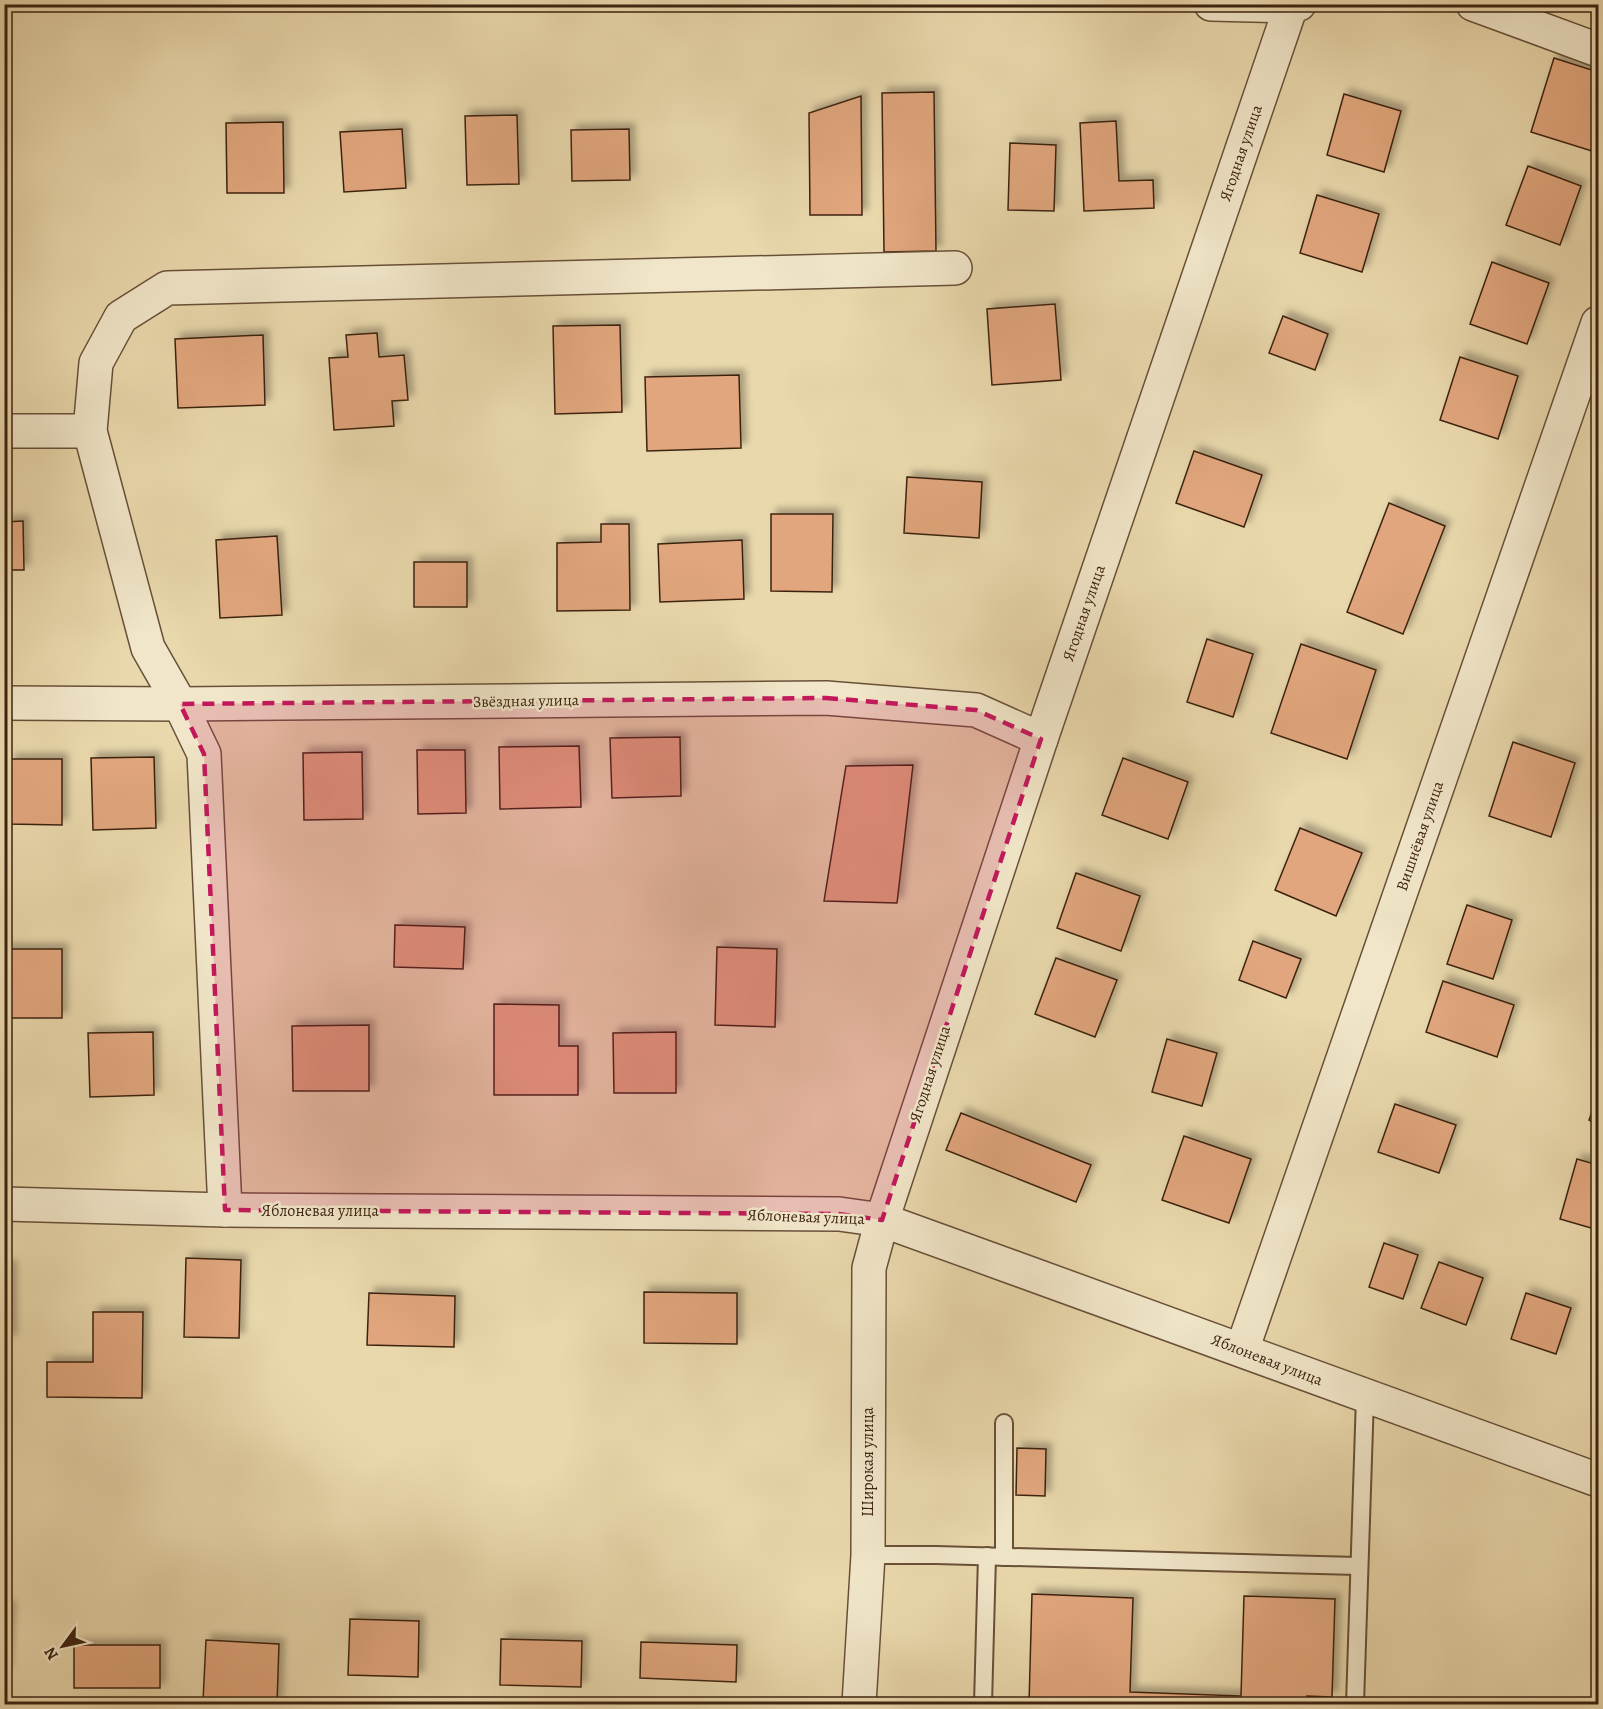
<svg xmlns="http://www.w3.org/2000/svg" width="1603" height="1709" font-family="Alegreya,serif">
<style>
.building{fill:#e1a67d;stroke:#3d2311;stroke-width:1.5;filter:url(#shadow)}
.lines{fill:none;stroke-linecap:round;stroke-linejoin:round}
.service-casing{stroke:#685038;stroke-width:20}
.minor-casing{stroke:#685038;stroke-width:36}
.tertiary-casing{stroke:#685038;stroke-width:36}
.service{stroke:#f1e6c9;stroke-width:16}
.minor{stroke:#f1e6c9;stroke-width:33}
.tertiary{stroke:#f1e6c9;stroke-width:33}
.marked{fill:#c2185b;fill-opacity:0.2;stroke:#c2185b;stroke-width:4.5;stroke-dasharray:12 8;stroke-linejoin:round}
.labels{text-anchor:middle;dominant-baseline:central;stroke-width:5;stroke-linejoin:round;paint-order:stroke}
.street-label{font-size:16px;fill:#3d2311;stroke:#f1e6c9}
</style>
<defs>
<filter id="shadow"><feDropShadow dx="5.5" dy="-5.5" stdDeviation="3" flood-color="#0004"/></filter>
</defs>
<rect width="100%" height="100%" fill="#e9d8ac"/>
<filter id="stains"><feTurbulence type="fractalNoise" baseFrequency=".00333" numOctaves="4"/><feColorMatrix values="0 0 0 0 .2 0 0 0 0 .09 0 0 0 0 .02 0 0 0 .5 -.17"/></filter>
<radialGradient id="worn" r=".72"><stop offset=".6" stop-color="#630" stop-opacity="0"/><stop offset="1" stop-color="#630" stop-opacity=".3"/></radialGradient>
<g class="building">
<path d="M1554,58l44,14v57l-6,22 -61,-19z"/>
<path d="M934,92l2,159 -52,1 -2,-159z"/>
<path d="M1344,94l57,17 -17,61 -57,-17z"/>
<path d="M861,96l1,119h-52l-1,-102z"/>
<path d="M517,115l2,69 -52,1 -2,-69z"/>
<path d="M1116,121l3,60 34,-1 1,28 -70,3 -4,-88z"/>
<path d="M283,122l1,71h-57l-1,-70z"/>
<path d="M402,129l4,59 -62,4 -4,-60z"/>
<path d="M629,129l1,51 -58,1 -1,-51z"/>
<path d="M1010,143l46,2 -2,66 -46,-1z"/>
<path d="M1528,166l53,20 -21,59 -54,-20z"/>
<path d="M1317,195l62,19 -17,58 -62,-19z"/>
<path d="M1492,262l57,21 -22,61 -57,-20z"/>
<path d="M1055,304l6,76 -69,5 -5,-76z"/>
<path d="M1283,316l45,18 -13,36 -46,-17z"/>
<path d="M620,325l2,87 -67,2 -2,-88z"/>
<path d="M377,333l2,24 25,-2 4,45 -16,1 2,25 -60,4 -5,-72 19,-1 -2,-22z"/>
<path d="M263,335l2,70 -87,3 -3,-69z"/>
<path d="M1460,357l58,19 -20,63 -58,-19z"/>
<path d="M739,375l2,73 -94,3 -2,-74z"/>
<path d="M1194,451l68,24 -18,52 -68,-24z"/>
<path d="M907,477l75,5 -3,56 -75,-5z"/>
<path d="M1389,503l56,23 -42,108 -56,-22z"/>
<path d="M771,514h62l-1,78 -61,-1z"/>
<path d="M23,521l1,49h-20v-48z"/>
<path d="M601,524h28l1,86 -73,1v-68l44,-1z"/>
<path d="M277,536l5,79 -62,3 -4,-78z"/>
<path d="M742,540l2,59 -84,3 -2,-58z"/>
<rect x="414" y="562" width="53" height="45"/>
<path d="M1207,639l46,15 -20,63 -46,-15z"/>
<path d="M1301,644l75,26 -29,89 -76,-26z"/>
<path d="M680,737l1,59 -69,2 -2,-60z"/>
<path d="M1513,742l62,21 -24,74 -62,-21z"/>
<path d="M579,746l2,61 -81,2 -1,-62z"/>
<path d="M417,750h48l1,63 -48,1z"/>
<path d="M362,752l1,67 -59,1 -1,-67z"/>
<path d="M154,757l2,71 -63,2 -2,-72z"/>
<path d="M1123,758l65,24 -20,57 -66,-24z"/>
<path d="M10,759h52v66l-53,-1z"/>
<path d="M913,765l-16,138 -73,-2 22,-135z"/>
<path d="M1300,828l62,25 -26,63 -61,-26z"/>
<path d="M1076,873l64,23 -19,55 -64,-23z"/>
<path d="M1467,905l45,15 -19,59 -46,-15z"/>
<path d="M395,925l70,2 -2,42 -69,-2z"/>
<path d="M1253,941l48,18 -15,39 -47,-18z"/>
<path d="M717,947l60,2 -2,78 -60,-2z"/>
<rect x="4" y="949" width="58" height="69"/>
<path d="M1056,958l61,22 -22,57 -60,-23z"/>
<path d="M1443,981l71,24 -17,52 -71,-25z"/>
<path d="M494,1004l65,1v41h19v49h-84z"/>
<path d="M369,1025v66h-76l-1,-65z"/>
<path d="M153,1032l1,63 -64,2 -2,-64z"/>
<path d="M676,1032v61h-62l-1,-60z"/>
<path d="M1167,1039l50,14 -15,53 -50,-14z"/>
<path d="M1598,1095v29l-9,-4z"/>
<path d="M1395,1104l61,21 -17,48 -61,-21z"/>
<path d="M961,1113l130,52 -15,37 -130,-52z"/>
<path d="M1184,1136l67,23 -22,64 -67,-23z"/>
<path d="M1577,1159l21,6v65l-38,-11z"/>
<path d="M1384,1243l34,12 -15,44 -34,-12z"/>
<path d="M186,1258l55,2 -2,78 -55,-1z"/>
<path d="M1439,1262l44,16 -17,47 -45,-17z"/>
<rect x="4" y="1266" width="7" height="74"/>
<path d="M644,1292l93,1v51l-93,-1z"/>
<path d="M369,1293l86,3 -1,51 -87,-2z"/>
<path d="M1526,1293l45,15 -15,46 -45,-15z"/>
<path d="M93,1312h50l-1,86 -95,-1v-35h46z"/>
<path d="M1017,1448l29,1 -1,47 -29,-1z"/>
<path d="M1032,1594l101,4 -3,94 111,4 3,-100 91,3 -3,98 -25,-1v8h-278z"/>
<path d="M4,1606l6,1 -4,65h-2z"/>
<path d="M350,1619l69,2 -1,56 -70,-2z"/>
<path d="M501,1639l81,2 -1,46 -81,-2z"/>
<path d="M206,1640l73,4 -2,60 -74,-3z"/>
<path d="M641,1642l96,3 -1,37 -96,-4z"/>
<rect x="74" y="1645" width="86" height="43"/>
</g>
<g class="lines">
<g class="service-casing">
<g id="service">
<path d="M868,1555h68l422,11"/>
<path d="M1004,1557v-134"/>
<path d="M983,1704l4,-148"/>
<path d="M1355,1704l10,-307"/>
</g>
</g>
<g class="minor-casing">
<g id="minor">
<path d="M1211,4l80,2 8,-2"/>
<path d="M1473,4l125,46"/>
<path d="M1291,6l-250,733 -159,481c239,86 477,175 716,260"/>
<path d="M4,431h86"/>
<path d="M4,703l176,1 646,-6 150,12 65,29"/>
<path d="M225,1210l-21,-456 -24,-50 -32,-56 -58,-217 6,-68 25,-46 46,-29 788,-20"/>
<path d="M1242,1350l356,-1027"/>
</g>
</g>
<g class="tertiary-casing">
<path id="tertiary" d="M4,1204l221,6 614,4 43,6 -13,48 -1,287 -9,149"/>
</g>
<use href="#service" class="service"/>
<use href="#minor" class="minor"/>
<use href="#tertiary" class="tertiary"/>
</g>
<path class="marked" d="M826,698l150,12 65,29 -159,481 -43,-6 -614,-4 -21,-456 -24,-50z"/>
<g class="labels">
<g class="street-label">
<text transform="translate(1241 153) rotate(-71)">Ягодная улица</text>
<text transform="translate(1084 613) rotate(-71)">Ягодная улица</text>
<text transform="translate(526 701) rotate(-1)">Звёздная улица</text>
<text transform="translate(1420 836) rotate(-71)">Вишнёвая улица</text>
<text transform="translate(930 1074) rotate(-72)">Ягодная улица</text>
<text x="320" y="1211">Яблоневая улица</text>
<text transform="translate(806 1217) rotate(2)">Яблоневая улица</text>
<text transform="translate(1267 1360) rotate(21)">Яблоневая улица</text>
<text transform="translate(868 1462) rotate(-90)">Широкая улица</text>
</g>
</g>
<rect width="1603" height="1709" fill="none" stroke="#e9d8ac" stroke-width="24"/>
<rect x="6" y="6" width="1591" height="1697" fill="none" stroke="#3d2311" stroke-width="3"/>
<rect x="12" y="12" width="1579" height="1685" fill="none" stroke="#3d2311" stroke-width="1.5"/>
<g transform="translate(63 1646) rotate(237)" stroke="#f1e6c9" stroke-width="4.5" paint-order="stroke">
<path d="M0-4.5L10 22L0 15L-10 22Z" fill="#3d2311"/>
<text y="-9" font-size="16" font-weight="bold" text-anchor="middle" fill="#3d2311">N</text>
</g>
<rect width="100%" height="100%" filter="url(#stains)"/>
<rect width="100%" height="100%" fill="url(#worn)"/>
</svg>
